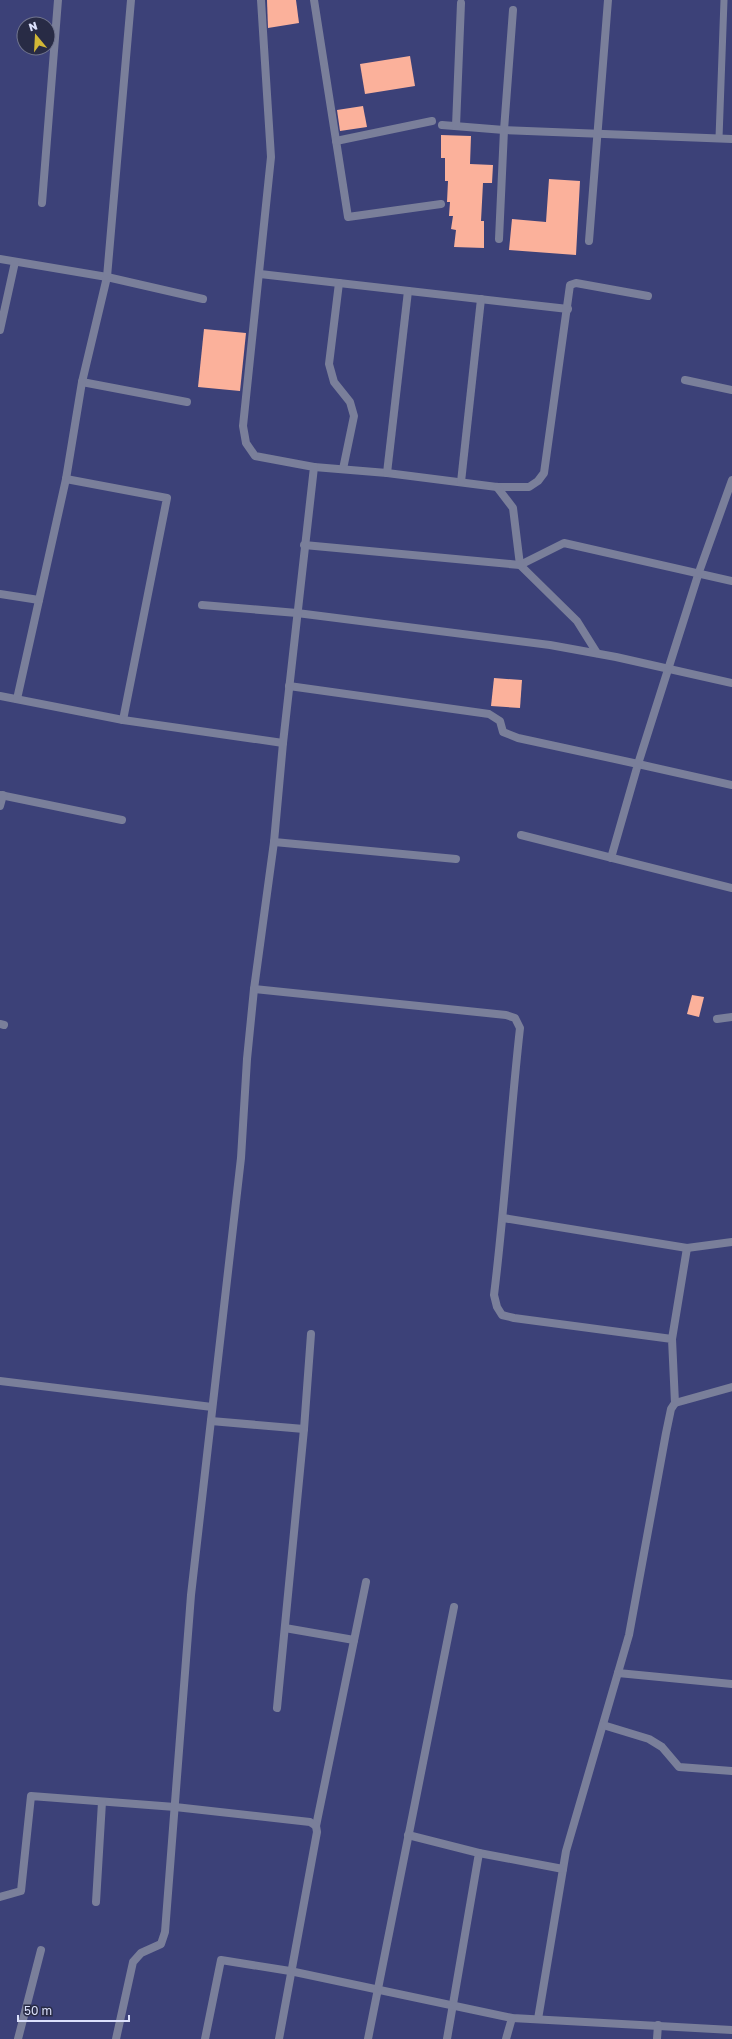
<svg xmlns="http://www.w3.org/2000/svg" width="732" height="2039" font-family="'Golos Text',sans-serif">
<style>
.building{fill:#fbb19b}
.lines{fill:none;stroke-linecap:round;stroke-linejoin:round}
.lane{stroke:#7a7f9a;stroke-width:7}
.street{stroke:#7a7f9a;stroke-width:8}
</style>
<rect width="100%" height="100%" fill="#3c4178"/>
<g class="building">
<path d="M267,0h29l3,23 -31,5z"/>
<path d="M410,56l5,30 -50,8 -5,-30z"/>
<path d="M363,106l4,21 -27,4 -3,-21z"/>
<path d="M441,135l30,1 -1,28 23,1 -1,18h-9l-2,38h3v27l-30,-1 2,-17 -5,-1 2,-13h-4l1,-14h-3l1,-21h-3v-23h-4z"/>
<path d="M549,179l31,2 -4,74 -67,-5 3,-31 34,3z"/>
<path d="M204,329l42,4 -6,58 -42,-4z"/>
<path d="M494,678l28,2 -2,28 -29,-2z"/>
<path d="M692,995l12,2 -5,20 -12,-3z"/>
</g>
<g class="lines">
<path class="lane" d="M719,138l5,-138"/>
<g class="street">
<path d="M314,0l34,217 93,-13"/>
<path d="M442,125l62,5 228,9"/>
<path d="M456,126l5,-123"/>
<path d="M336,141l96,-20"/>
<path d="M42,203l16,-203"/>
<path d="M499,239l5,-109 9,-120"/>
<path d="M589,241l19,-241"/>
<path d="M0,259l107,18 96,22"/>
<path d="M260,274l308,35"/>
<path d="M339,283l-10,81 5,18 16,20 4,14 -11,53"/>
<path d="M0,330l15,-68"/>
<path d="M685,380l47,10"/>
<path d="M82,382l105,20"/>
<path d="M314,467l73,6 110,14h32l9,-6 6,-8 26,-188 6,-2 72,13"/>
<path d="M387,473l21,-182"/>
<path d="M66,479l101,19 -44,222"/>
<path d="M732,480l-33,92 -61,192 94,21"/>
<path d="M461,482l20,-183"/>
<path d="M497,487l16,21 7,57 57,56 20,32"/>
<path d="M304,545l216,20 44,-22 168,38"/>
<path d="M0,594l39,6"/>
<path d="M202,605l95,8 253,32 66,12 116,26"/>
<path d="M289,686l200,28 11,7 3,11 15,6 120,26 -27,94"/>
<path d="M0,696l123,24 160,23"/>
<path d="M17,699l49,-220 16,-97 25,-105 24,-277"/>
<path d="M0,795l122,25"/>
<path d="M0,806l3,-11"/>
<path d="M521,835l211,53"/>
<path d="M274,842l182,17"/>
<path d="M254,989l252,26 9,3 5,10c-10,89 -15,178 -26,267l3,12 5,8 12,3 158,21 3,64 -4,6 -5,24 -37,202 -63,216 -28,168"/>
<path d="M717,1019l15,-2"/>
<path d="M0,1024l4,1"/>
<path d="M503,1218l184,30 45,-6"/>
<path d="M672,1339l15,-91"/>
<path d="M0,1381l212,26"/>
<path d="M675,1403l57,-16"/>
<path d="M211,1421l93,8"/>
<path d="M285,1628l69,12"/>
<path d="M618,1673l114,11"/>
<path d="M277,1708l27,-279 7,-95"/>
<path d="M603,1725l46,14 13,8 17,20 53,4"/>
<path d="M316,1826l50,-244"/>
<path d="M408,1835l71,18 -32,186"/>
<path d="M479,1853l84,16"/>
<path d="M0,1897l21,-6 10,-95 144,11 135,15 6,4 1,6 -38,207"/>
<path d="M96,1902l6,-100"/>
<path d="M18,2039l23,-89"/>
<path d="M116,2039l17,-77 8,-9 20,-9 4,-12 26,-337 50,-437 6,-99 7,-70 20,-147 9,-99 31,-276 -59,-11 -9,-13 -3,-17 28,-269 -10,-157"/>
<path d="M205,2039l16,-79 69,11 222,47 220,12"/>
<path d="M368,2039l86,-432"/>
<path d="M506,2039l6,-21"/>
<path d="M657,2039l1,-14"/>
</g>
</g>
<g transform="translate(36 36) rotate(342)"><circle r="19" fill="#282b45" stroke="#70748e"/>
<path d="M0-3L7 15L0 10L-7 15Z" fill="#d2b736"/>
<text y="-6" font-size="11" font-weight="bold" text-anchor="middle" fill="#dce1fc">N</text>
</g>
<path d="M18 2015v6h111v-6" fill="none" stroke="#dce1fc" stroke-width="2"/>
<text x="24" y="2015" font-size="12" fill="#dce1fc" stroke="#282b45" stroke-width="3" paint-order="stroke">50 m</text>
</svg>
